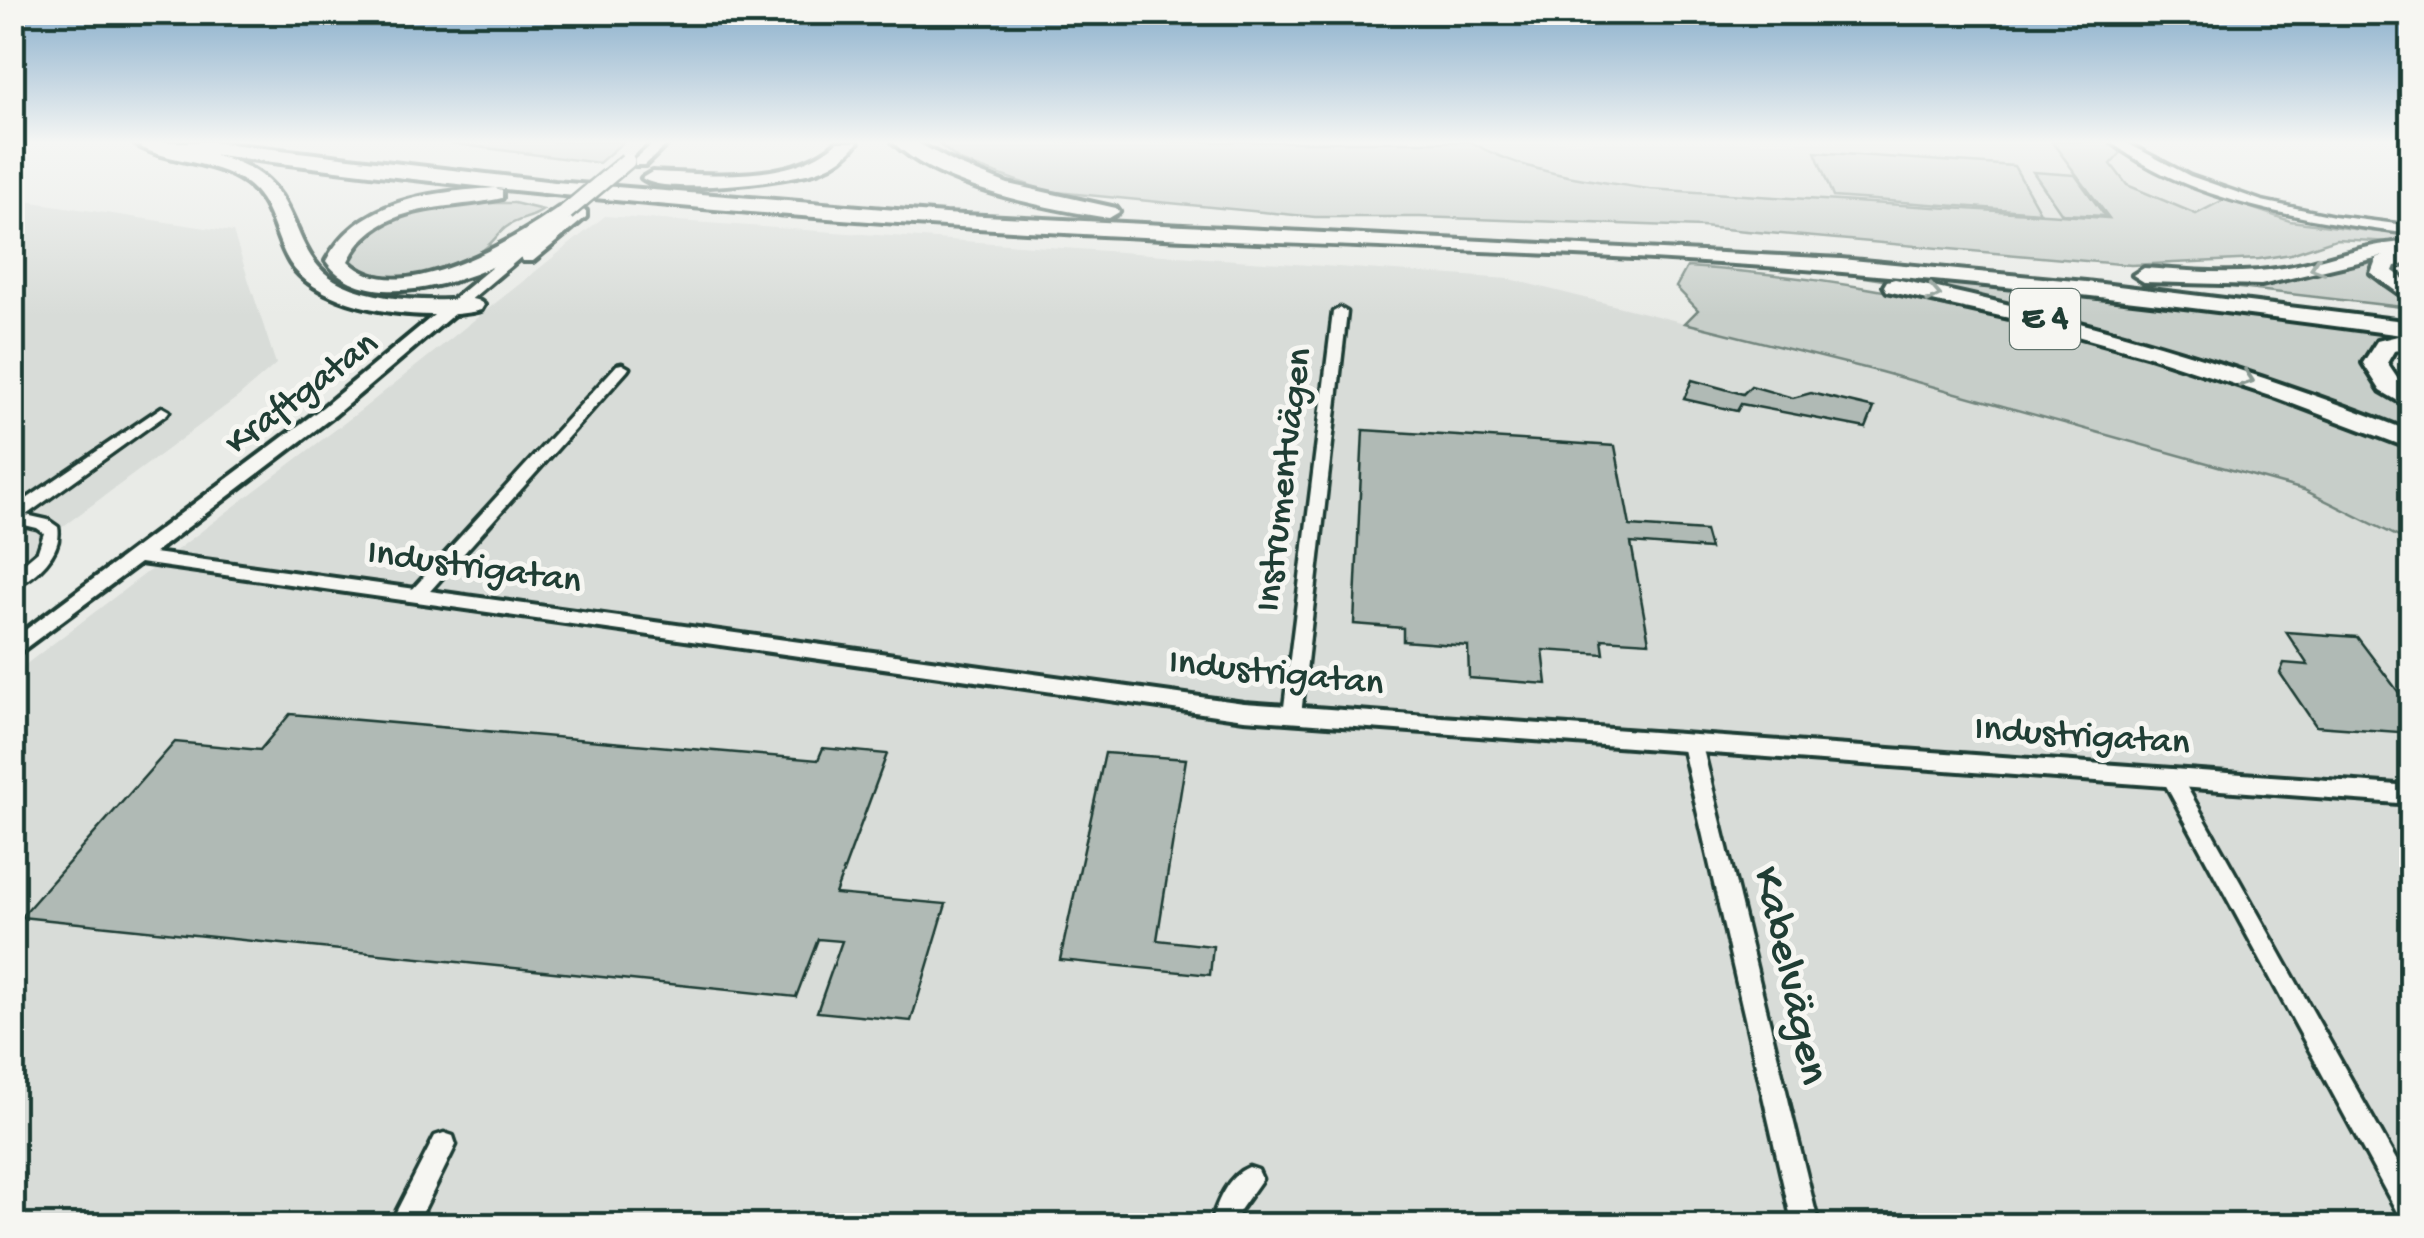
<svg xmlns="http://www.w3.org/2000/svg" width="2424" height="1238" font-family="'Gochi Hand',sans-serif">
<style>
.built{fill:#d8dcd8}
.green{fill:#c7cec9;stroke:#73867e;stroke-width:2.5}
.building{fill:#b0bab5;stroke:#1f3d34;stroke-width:2.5}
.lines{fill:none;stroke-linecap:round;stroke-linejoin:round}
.minor-casing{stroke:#1f3d34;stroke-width:7}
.tertiary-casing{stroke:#1f3d34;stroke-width:8}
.motorway-casing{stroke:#1f3d34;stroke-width:8}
.minor{fill:#f6f6f2;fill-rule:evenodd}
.tertiary{fill:#f6f6f2;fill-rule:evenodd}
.motorway{fill:#f6f6f2;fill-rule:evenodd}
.tertiary-bridge-casing{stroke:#1f3d34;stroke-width:20;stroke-linecap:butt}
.tertiary-bridge{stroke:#f6f6f2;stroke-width:15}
.oneway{stroke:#8a9a93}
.labels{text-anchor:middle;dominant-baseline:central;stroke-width:10;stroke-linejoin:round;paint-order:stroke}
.shield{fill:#f6f6f2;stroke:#60746d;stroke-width:2.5}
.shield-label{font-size:35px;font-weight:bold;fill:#1f3d34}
.street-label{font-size:38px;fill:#1f3d34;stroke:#f6f6f2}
.near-street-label{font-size:45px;fill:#1f3d34;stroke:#f6f6f2}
</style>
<rect width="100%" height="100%" fill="#e9ebe7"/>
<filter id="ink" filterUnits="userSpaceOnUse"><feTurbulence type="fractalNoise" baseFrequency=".01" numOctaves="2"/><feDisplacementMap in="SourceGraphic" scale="20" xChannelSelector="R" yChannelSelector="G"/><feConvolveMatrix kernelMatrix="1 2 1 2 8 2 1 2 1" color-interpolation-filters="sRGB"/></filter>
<g filter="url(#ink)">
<g class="built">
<path d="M1471,142h581l60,77 -464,-29 -74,-12 -74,-21z"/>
<path d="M2125,149l100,47 -29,18 -69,-29 -17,-21z"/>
<path d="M12,199l221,33 43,132 -38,33 -196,145 -4,9 -26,25z"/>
<path d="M605,216l904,63 372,93 424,118 106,53v682l-2398,1v-552l347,-263z"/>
</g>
<g class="green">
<path d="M441,142h182l-24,21z"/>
<path d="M936,142h535c52,31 119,38 178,47l460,29 -57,-76h63l10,6 -14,16 16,21 69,29 29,-15 65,22 121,15v7l-75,-4 -45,15 -32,5 -128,6 -429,-38 -282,-10h-105l-269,-26 -86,-30z"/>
<path d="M1815,152l199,14 26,46 -207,-15z"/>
<path d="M2033,172l42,3 30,41 -43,-2z"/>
<path d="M470,203h44l29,7c-11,9 -24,8 -35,16 -10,6 -16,19 -28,26 -35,21 -99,39 -131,8 30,-47 69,-51 121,-57z"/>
<path d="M2380,256l-7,4c-5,24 20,32 38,41v7l-232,-27h66z"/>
<path d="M1687,267c177,11 349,52 518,104 70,22 138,51 206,77v95l-107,-53 -423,-118 -196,-49 13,-13 -22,-23z"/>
<path d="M1818,270l246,21 338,42 -27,10 -9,11c2,29 21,43 45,58v25l-106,-42 -409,-113z"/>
</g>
<g class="building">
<path d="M1692,380l51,14 8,-8 42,12 18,-5 63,15 -8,20 -125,-24 -4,7 -53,-12z"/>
<path d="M1363,430l252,16 15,80 75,5 5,18 -79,-6 18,99 -47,-3 2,15 -61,-4 4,34 -78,-6 -1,-32 -65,-5v-13l-49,-4z"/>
<path d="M2286,632l71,5 55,73v23l-96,-7 -36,-53 4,-10 24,2z"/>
<path d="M290,714l528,46 5,-12 64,6 -52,140 111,10 -35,117 -94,-9 25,-71 -24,-2 -22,58 -775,-80 154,-175 85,8z"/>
<path d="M1105,753l81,6 -29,181 56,6 -3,29 -150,-15z"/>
</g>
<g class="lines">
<g class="minor-casing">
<g id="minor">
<path d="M2111,142h14l65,34 72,25 72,15 78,10v8c-96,-12 -223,-31 -301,-92z"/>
<path d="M1340,308l7,4 -46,403 -2,5h-14l-2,-5 50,-403z"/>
<path d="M622,364l7,4 -2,3 -205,229h-12l-3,-4 3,-4 207,-227z"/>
<path d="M162,407l7,4 -2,3 -141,101 22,5 10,7c5,26 -23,51 -46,61v-15l26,-22 6,-18 -7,-5 -25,-6v-13z"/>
<path d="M1692,738l7,2 3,5 117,481h-26l-111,-481 3,-5z"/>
<path d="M2173,772l7,3 232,413v38l-9,-3 -240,-443 3,-5z"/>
<path d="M444,1133l9,3 3,9 -40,81h-27l46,-90z"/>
<path d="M1249,1167l9,3 4,9 -22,31 -5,16h-26c8,-22 17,-50 40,-59z"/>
</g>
</g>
<g class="tertiary-casing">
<g id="tertiary">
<path d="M655,142h14l-24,23h-10v-6z"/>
<path d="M581,210l5,1v6l-53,44h-10l-2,-4 -186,158 -181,138 1090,150 1168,83v18l-1168,-85 -1104,-156 -128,95v-18l311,-233 204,-169h10l1,4z"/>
</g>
</g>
<g class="motorway-casing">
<g id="motorway">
<path d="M133,142h80l342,40 390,32 896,45 245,23 326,40v24l-18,5 -7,12 12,18 13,9v19l-31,-18 -18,-28 14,-22 25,-6c-212,-29 -424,-54 -637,-69 -239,-17 -479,-20 -718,-34 -279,-15 -559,-41 -836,-78 20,5 41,12 56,26 34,31 29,83 75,104 33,15 71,17 106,16 14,0 26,-5 36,5l-3,5c-52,13 -160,2 -191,-47 -16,-26 -18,-61 -44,-80 -33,-24 -88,-21 -113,-41z"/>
<path d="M837,142h21c-10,13 -22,22 -38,28 -28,11 -157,26 -178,8l10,-6c58,2 139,12 185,-30z"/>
<path d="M893,142h23l43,23 49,19 108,24 3,4 -10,6c-63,-10 -170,-30 -216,-76z"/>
<path d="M495,188l7,2v8c-56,13 -123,2 -154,63 49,51 167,-22 211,-53l7,-2 10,6c-43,50 -202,118 -250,49 33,-62 105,-69 169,-73z"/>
<path d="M2412,242v21l-17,3 -2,5 19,14v18l-41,-30 6,-16 7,-1 -123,29 -117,-3 -11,-7 11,-7c46,3 93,8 139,0 44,-7 83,-26 129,-26z"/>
<path d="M1895,279c177,37 348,86 517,153v17l-135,-51 -128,-42 -126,-35 -136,-30 -3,-5 3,-5z"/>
</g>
</g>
<use href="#minor" class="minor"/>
<use href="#tertiary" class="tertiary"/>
<use href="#motorway" class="motorway"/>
<g class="tertiary-bridge-casing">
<path id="tertiary-bridge" d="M566,212l61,-51"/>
</g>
<use href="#tertiary-bridge" class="tertiary-bridge"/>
</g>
<defs><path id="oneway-chevron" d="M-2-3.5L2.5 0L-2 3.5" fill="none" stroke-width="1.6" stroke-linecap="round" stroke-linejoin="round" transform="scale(2.5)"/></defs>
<g class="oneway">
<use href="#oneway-chevron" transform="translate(2317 267) rotate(162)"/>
<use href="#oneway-chevron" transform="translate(1934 294) rotate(11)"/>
<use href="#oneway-chevron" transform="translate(2247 379) rotate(19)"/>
</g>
</g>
<linearGradient id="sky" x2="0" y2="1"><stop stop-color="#88aecb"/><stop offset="0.45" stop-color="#f5f6f4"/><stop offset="1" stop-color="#f5f6f4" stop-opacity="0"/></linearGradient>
<rect width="2424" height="316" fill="url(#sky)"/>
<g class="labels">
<rect class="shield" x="2010" y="289" width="70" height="60" rx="8"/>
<g class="shield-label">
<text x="2045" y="319">E 4</text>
</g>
<g class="street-label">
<text transform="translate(303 395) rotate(-37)">Kraftgatan</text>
<text transform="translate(1286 480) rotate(-83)">Instrumentvägen</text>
<text transform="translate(474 569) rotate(8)">Industrigatan</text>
<text transform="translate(1276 675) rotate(6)">Industrigatan</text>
<text transform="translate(2082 738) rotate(4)">Industrigatan</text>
</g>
<g class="near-street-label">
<text transform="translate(1788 976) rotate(77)">Kabelvägen</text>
</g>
</g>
<rect width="2424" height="1238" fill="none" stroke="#f6f6f2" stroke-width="50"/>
<rect x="25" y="25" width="2374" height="1188" fill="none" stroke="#1f3d34" stroke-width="4" filter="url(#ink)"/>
</svg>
